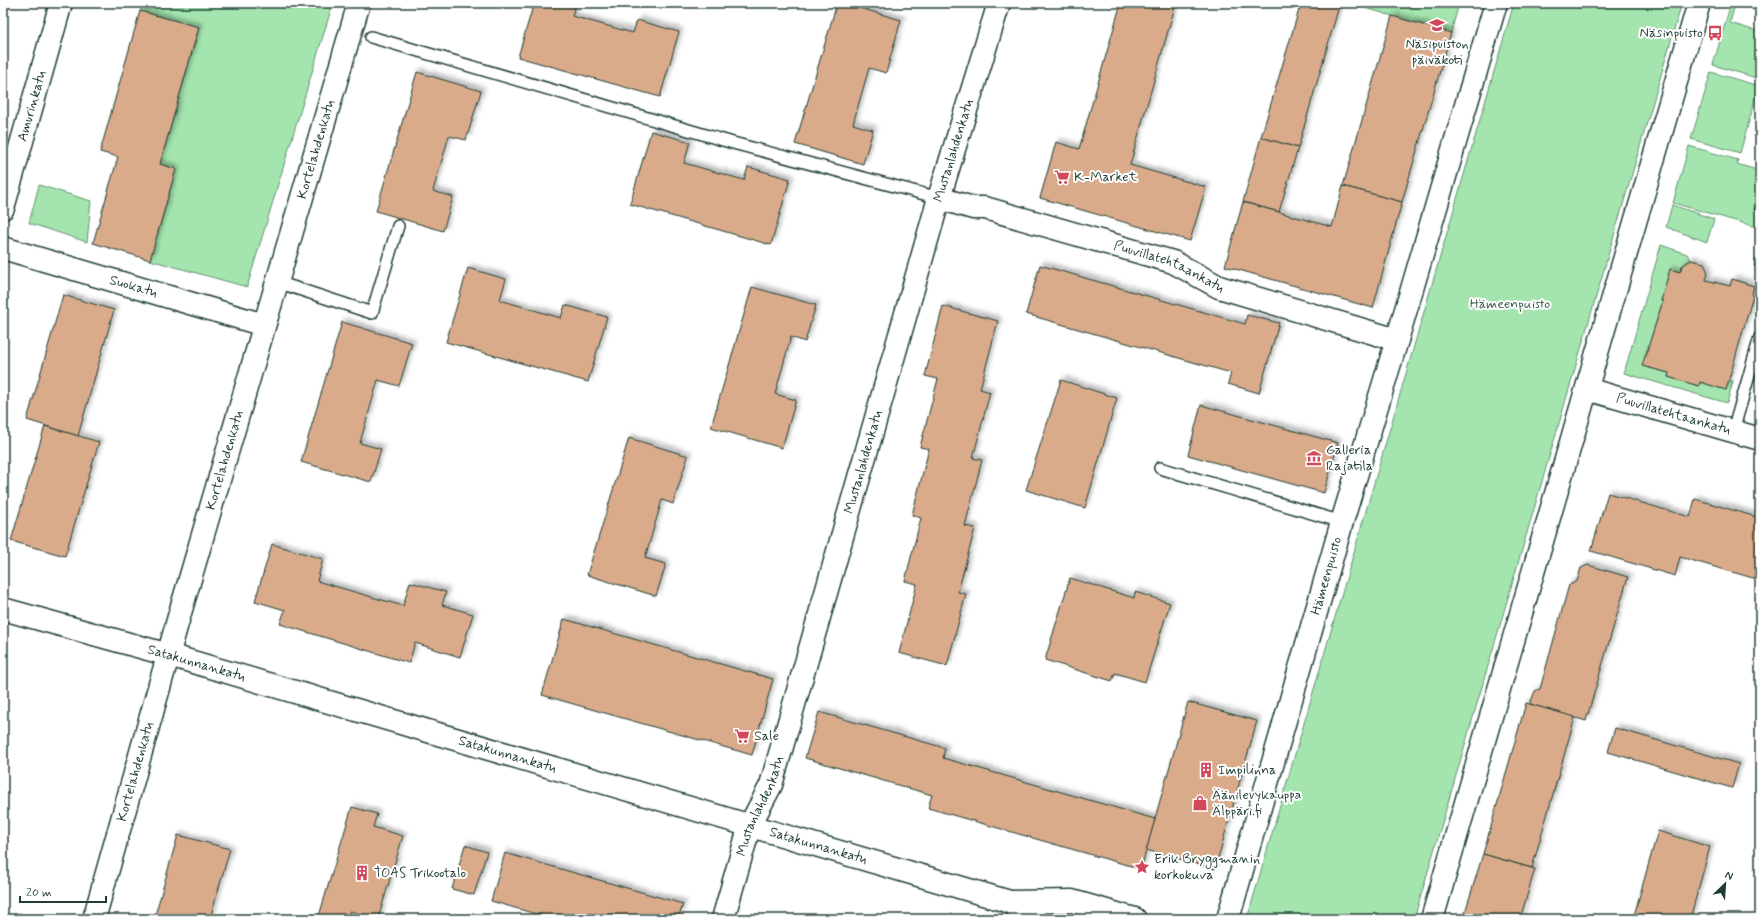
<svg xmlns="http://www.w3.org/2000/svg" width="1763" height="922" font-family="Mynerve,sans-serif">
<style>
.green{fill:#a4e5af;stroke:#629172}
.building{fill:#d9ab8a;stroke:#1f3d34;filter:url(#shadow)}
.lines{fill:none;stroke-linecap:round;stroke-linejoin:round}
.service-casing{stroke:#1f3d34;stroke-width:14}
.minor-casing{stroke:#1f3d34;stroke-width:25}
.tertiary-casing{stroke:#1f3d34;stroke-width:25}
.primary-casing{stroke:#1f3d34;stroke-width:25}
.service{stroke:#fff;stroke-width:11}
.minor{stroke:#fff;stroke-width:22}
.tertiary{stroke:#fff;stroke-width:22}
.primary{stroke:#fff;stroke-width:22}
.labels{text-anchor:middle;dominant-baseline:central;stroke-width:4;stroke-linejoin:round;paint-order:stroke}
.poi-label{font-size:14px;fill:#1f3d34;stroke:#fff;text-anchor:start}
.street-label{font-size:14px;fill:#1f3d34;stroke:#fff}
.park-label{font-size:14px;fill:#3a5f4d;stroke:#fff}
</style>
<defs>
<filter id="shadow"><feDropShadow dx="3.5" dy="-3.5" stdDeviation="2" flood-color="#0004"/></filter>
</defs>
<rect width="100%" height="100%" fill="#fff"/>
<filter id="ink" filterUnits="userSpaceOnUse"><feTurbulence type="fractalNoise" baseFrequency=".025" numOctaves="2"/><feDisplacementMap in="SourceGraphic" scale="8" xChannelSelector="R" yChannelSelector="G"/><feConvolveMatrix kernelMatrix="1 2 1 2 8 2 1 2 1" color-interpolation-filters="sRGB"/></filter>
<g filter="url(#ink)">
<g class="green">
<path d="M144,3h189l-86,284 -97,-27 26,-91 -16,-5 39,-136 -59,-17z"/>
<path d="M1348,3h111l-8,30z"/>
<path d="M1514,3h168l-268,916h-167z"/>
<path d="M1731,3l4,1 -5,19 30,9v47l-47,-14z"/>
<path d="M1711,72l48,14 -19,67 -49,-14z"/>
<path d="M1689,146l49,14 -1,4 23,7v57l-87,-25z"/>
<path d="M39,185l52,16 -4,41 -58,-19z"/>
<path d="M1672,205l42,14 -7,23 -41,-15z"/>
<path d="M1661,245l26,9 4,6 -9,6 -2,6 -10,-2 -9,31h2l-20,65 26,7 -1,4 31,9 1,-4 26,8 2,-10 5,1 -6,22 -103,-30z"/>
</g>
<g class="building">
<path d="M534,3h42l-4,13 61,17 4,-13 42,12 -19,65 -142,-40z"/>
<path d="M837,3h6l58,17 -15,53 -17,-5 -16,56 20,6 -10,34 -68,-20z"/>
<path d="M1121,3h55l-46,162 76,22 -16,54 -150,-43 16,-56 23,7z"/>
<path d="M1301,3h39l-42,145 -37,-11z"/>
<path d="M140,11l59,16 -39,137 16,5 -26,91 -57,-17 25,-86 -18,-5z"/>
<path d="M1392,16l59,17 -49,169 -59,-16z"/>
<path d="M417,72l64,19 -15,49 -17,-4 -16,55 20,6 -10,34 -67,-20z"/>
<path d="M651,131l39,11 -6,21 60,17 4,-13 42,12 -19,66 -141,-41z"/>
<path d="M1261,137l37,11 -19,64 -36,-10z"/>
<path d="M1343,186l59,16 -29,106 -148,-42 18,-64 89,25z"/>
<path d="M1760,190v22l-6,-2z"/>
<path d="M1760,247v21l-6,-2z"/>
<path d="M1691,260l13,3 4,10 -2,7 24,6 2,-7 22,7 -2,7 1,3 -27,94 -26,-8 -1,4 -31,-9 1,-4 -27,-7 21,-65h-2l9,-32 10,3 2,-6z"/>
<path d="M1040,265l205,59 2,-9 32,8 -20,70 -31,-9 3,-11 -205,-59z"/>
<path d="M468,268l38,11 -6,21 61,18 4,-13 42,12 -19,65 -142,-40z"/>
<path d="M752,287l64,18 -11,37 -14,-5 -16,57 21,6 -14,48 -71,-21z"/>
<path d="M63,295l51,15 -36,126 -51,-16z"/>
<path d="M943,306l55,15 -18,68 10,3 -17,66 9,2 -17,66 10,2 -17,64 8,2 -19,72 -48,-13 18,-69 -12,-3 16,-63 -9,-3 17,-66 -9,-2 18,-68 -13,-3z"/>
<path d="M342,322l70,21 -13,43 -21,-6 -18,63 21,6 -10,33 -70,-20z"/>
<path d="M1061,380l56,18 -32,110 -59,-18z"/>
<path d="M1201,405l137,38 -14,50 -136,-38z"/>
<path d="M45,426l54,16 -34,114 -54,-15z"/>
<path d="M629,438l59,18 -15,48 -11,-4 -17,58 21,6 -10,32 -69,-21z"/>
<path d="M1608,493l82,24 5,-18 65,19v62l-80,-23 -5,19 -84,-25z"/>
<path d="M272,544l51,15 -6,22 86,25 7,-24 36,10 -4,13 31,9 -13,43 -45,-14 -6,20 -129,-39 5,-14 -30,-9z"/>
<path d="M1588,565l40,12 -42,144 -56,-17 5,-13 5,-2 29,-104 8,-4 4,-13z"/>
<path d="M1070,578l64,20 1,-6 35,11 -25,79 -30,-9 -3,8 -67,-21z"/>
<path d="M564,619l209,60 -21,76 -210,-60z"/>
<path d="M1188,702l69,19 -42,148 -69,-19z"/>
<path d="M1526,703l49,14 -43,151 -49,-14z"/>
<path d="M819,712l126,36 -2,10 212,61 -14,50 -213,-61 4,-13 -127,-37z"/>
<path d="M1615,728l124,36 -7,24 -124,-36z"/>
<path d="M352,807l25,7 -4,13 30,9 -25,83 -28,-8 -3,8h-16l-12,-3z"/>
<path d="M1658,831l52,16 -20,72h-57z"/>
<path d="M178,835l52,14 -20,70h-56z"/>
<path d="M465,845l22,7 -13,43 -22,-6z"/>
<path d="M505,853l178,51 -5,15h-125l-62,-18z"/>
<path d="M1483,854l52,15 -15,50h-57z"/>
</g>
<g class="lines">
<g class="service-casing">
<g id="service">
<path d="M1755,3l5,3"/>
<path d="M371,37l362,106 206,55"/>
<path d="M277,282l95,31 26,-87"/>
<path d="M1733,431l27,-94"/>
<path d="M1160,468l182,54"/>
</g>
</g>
<g class="minor-casing">
<g id="minor">
<path id="s1" d="M939,198l34,10h12l188,54 46,25 178,53"/>
<path id="s2" d="M3,208l58,-205"/>
<path id="s3" d="M3,248l261,77"/>
<path id="s4" d="M1587,389l173,50"/>
<path id="s5" d="M723,919l27,-94 21,-40 168,-587 60,-195"/>
</g>
</g>
<g class="tertiary-casing">
<g id="tertiary">
<path id="s6" d="M3,609l166,46 841,247 62,-1 63,18"/>
<path d="M1010,902l25,17"/>
<path id="s7" d="M94,919l86,-306 179,-610"/>
</g>
</g>
<g class="primary-casing">
<g id="primary">
<path id="s8" d="M1228,919l114,-397 55,-182 99,-337"/>
<path d="M1432,919l267,-916"/>
</g>
</g>
<use href="#service" class="service"/>
<use href="#minor" class="minor"/>
<use href="#tertiary" class="tertiary"/>
<use href="#primary" class="primary"/>
</g>
</g>
<defs>
<g id="school-bare" transform="scale(1.2)"><path d="M0-5L7-2L0 1L-7-2ZM-4 1L0 2.5L4 1V4Q0 6-4 4Z" fill="#d1495b" stroke="#fff" stroke-width="2.5" paint-order="stroke"/></g>
<g id="bus-bare" transform="scale(1.2)"><path d="M-5-6H5V4H4V6H2V4H-2V6H-4V4H-5ZM-3.5-4V0h7V-4ZM-3.5 1.2v1.5H-2V1.2ZM2 1.2v1.5H3.5V1.2Z" fill="#d1495b" stroke="#fff" stroke-width="2.5" paint-order="stroke"/></g>
<g id="supermarket-bare" transform="scale(1.2)"><path d="M-6-5.5h2.5l.6 2H6L4.5 2H-2.5L-4.4-4H-6ZM-1.5 3.2a1.3 1.3 0 1 0 .1 0ZM3 3.2a1.3 1.3 0 1 0 .1 0Z" fill="#d1495b" stroke="#fff" stroke-width="2.5" paint-order="stroke"/></g>
<g id="museum-bare" transform="scale(1.2)"><path d="M0-6L6-3V-2H-6V-3ZM-5-1h2V3h-2ZM-1-1h2V3h-2ZM3-1h2V3H3ZM-6 4H6V6H-6Z" fill="#d1495b" stroke="#fff" stroke-width="2.5" paint-order="stroke"/></g>
<g id="building-bare" transform="scale(1.2)"><path d="M-4-6H4V6H1V3H-1V6H-4ZM-2.5-4.3h1.7v1.8h-1.7ZM.8-4.3h1.7v1.8H.8ZM-2.5-1h1.7V.8h-1.7ZM.8-1h1.7V.8H.8Z" fill="#d1495b" stroke="#fff" stroke-width="2.5" paint-order="stroke"/></g>
<g id="shop-bare" transform="scale(1.2)"><path d="M-5-2.5h2.3a2.7 3.5 0 0 1 5.4 0H5L5.5 6h-11ZM-1.5-2.5h3a1.5 2.3 0 0 0-3 0Z" fill="#d1495b" stroke="#fff" stroke-width="2.5" paint-order="stroke"/></g>
<g id="sight-bare" transform="scale(1.2)"><path d="M0-6L1.8-2.2L6-1.7L2.9 1.2L3.7 5.4L0 3.3L-3.7 5.4L-2.9 1.2L-6-1.7L-1.8-2.2Z" fill="#d1495b" stroke="#fff" stroke-width="2.5" paint-order="stroke"/></g>
</defs>
<g fill-rule="evenodd">
<use href="#school-bare" x="1437" y="25"/>
<use href="#bus-bare" x="1715" y="33"/>
<use href="#supermarket-bare" x="1062" y="177"/>
<use href="#museum-bare" x="1314" y="458"/>
<use href="#supermarket-bare" x="742" y="736"/>
<use href="#building-bare" x="1206" y="770"/>
<use href="#shop-bare" x="1200" y="803"/>
<use href="#sight-bare" x="1142" y="867"/>
<use href="#building-bare" x="362" y="873"/>
</g>
<g class="labels">
<g class="poi-label">
<text x="1703" y="33" text-anchor="end">Näsinpuisto</text>
<text x="1437" y="44" text-anchor="middle">Näsipuiston<tspan x="1437" dy="16">päiväkoti</tspan></text>
<text x="1074" y="177">K-Market</text>
<text x="1326" y="450">Galleria<tspan x="1326" dy="16">Rajatila</tspan></text>
<text x="754" y="736">Sale</text>
<text x="1218" y="770">Impilinna</text>
<text x="1212" y="795">Äänilevykauppa<tspan x="1212" dy="16">Älppäri.fi</tspan></text>
<text x="1154" y="859">Erik Bryggmanin<tspan x="1154" dy="16">korkokuva</tspan></text>
<text x="374" y="873">TOAS Trikootalo</text>
</g>
<g class="street-label">
<text stroke="none"><textPath href="#s2" startOffset="106">Amurinkatu</textPath></text>
<text stroke="none"><textPath href="#s7" startOffset="801">Kortelahdenkatu</textPath></text>
<text stroke="none"><textPath href="#s5" startOffset="803">Mustanlahdenkatu</textPath></text>
<text stroke="none"><textPath href="#s1" startOffset="241">Puuvillatehtaankatu</textPath></text>
<text stroke="none"><textPath href="#s3" startOffset="136">Suokatu</textPath></text>
<text stroke="none"><textPath href="#s4" startOffset="90">Puuvillatehtaankatu</textPath></text>
<text stroke="none"><textPath href="#s7" startOffset="477">Kortelahdenkatu</textPath></text>
<text stroke="none"><textPath href="#s5" startOffset="479">Mustanlahdenkatu</textPath></text>
<text stroke="none"><textPath href="#s8" startOffset="357">Hämeenpuisto</textPath></text>
<text stroke="none"><textPath href="#s6" startOffset="201">Satakunnankatu</textPath></text>
<text stroke="none"><textPath href="#s6" startOffset="525">Satakunnankatu</textPath></text>
<text stroke="none"><textPath href="#s7" startOffset="153">Kortelahdenkatu</textPath></text>
<text stroke="none"><textPath href="#s5" startOffset="119">Mustanlahdenkatu</textPath></text>
<text stroke="none"><textPath href="#s6" startOffset="849">Satakunnankatu</textPath></text>
</g>
<g class="park-label">
<text x="1510" y="304">Hämeenpuisto</text>
</g>
</g>
<rect width="1763" height="922" fill="none" stroke="#fff" stroke-width="16"/>
<rect x="8" y="8" width="1747" height="906" fill="none" stroke="#1f3d34" stroke-width="1.5" filter="url(#ink)"/>
<g transform="translate(1725 884) rotate(25)" stroke="#ffffff" stroke-width="3" paint-order="stroke">
<path d="M0-3L7 15L0 10L-7 15Z" fill="#1f3d34"/>
<text y="-6" font-size="11" font-weight="bold" text-anchor="middle" fill="#1f3d34">N</text>
</g>
<path d="M20 896v6h86v-6" fill="none" stroke="#1f3d34" stroke-width="2"/>
<text x="26" y="896" font-size="12" fill="#1f3d34" stroke="#ffffff" stroke-width="3" paint-order="stroke">20 m</text>
</svg>
